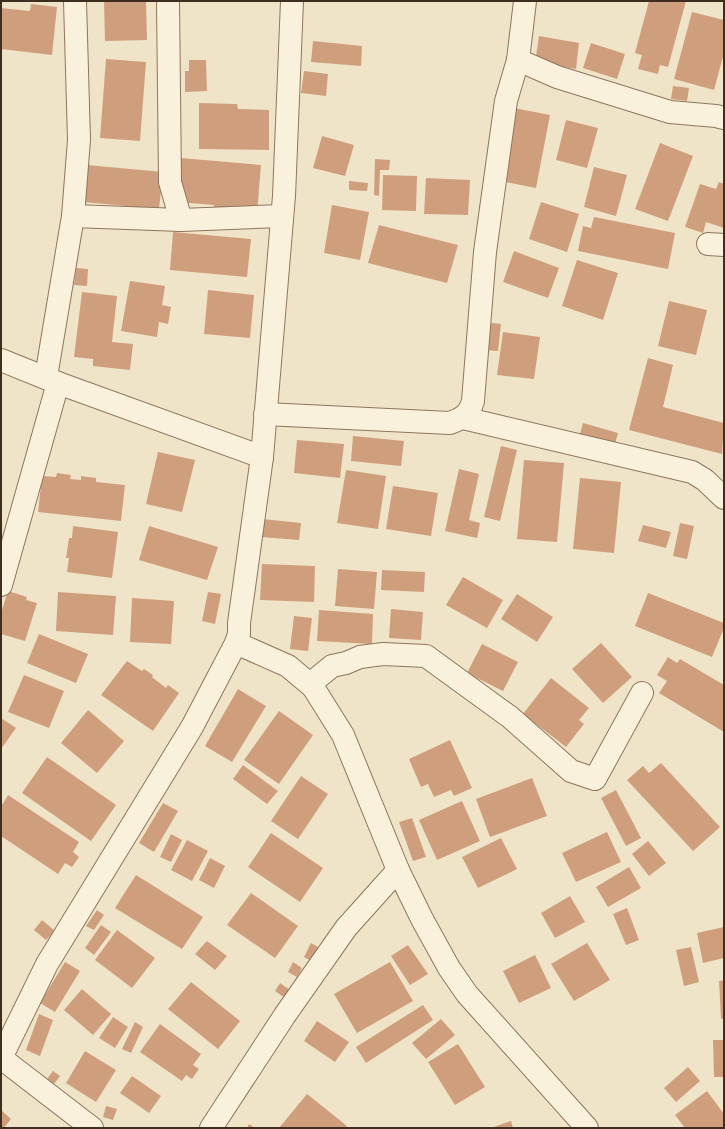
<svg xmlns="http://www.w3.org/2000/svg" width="725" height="1129" font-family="'Playfair Display',serif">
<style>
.building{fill:#cf9f7d}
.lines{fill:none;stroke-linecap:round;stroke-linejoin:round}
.minor-casing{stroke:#8d765c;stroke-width:24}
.minor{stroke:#faf1dc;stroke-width:22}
</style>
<rect width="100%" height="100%" fill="#f0e4c8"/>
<g class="building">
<path d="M104,1h42l1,39 -42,1z"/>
<path d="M649,1h37l-18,66 -8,-2 -2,9 -20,-5 4,-14 -7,-2z"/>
<path d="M31,4l26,3 -5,48 -51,-6v-41l29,3z"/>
<path d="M692,12l32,8v33l-10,37 -40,-11z"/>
<path d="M539,36l40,7 -3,26 -41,-6z"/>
<path d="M313,41l49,5 -1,20 -50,-4z"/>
<path d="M591,43l34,11 -8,25 -34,-11z"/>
<path d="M106,59l40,3 -6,79 -40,-3z"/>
<path d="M189,60h17l1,31 -22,1v-21h4z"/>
<path d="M304,71l24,3 -2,22 -25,-3z"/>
<path d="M673,86l16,2 -2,13 -16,-2z"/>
<path d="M199,103l38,1 1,5 31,1v40l-70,-1z"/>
<path d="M514,108l36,7 -14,73 -36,-7z"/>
<path d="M566,120l32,8 -11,40 -31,-8z"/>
<path d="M322,136l32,9 -9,31 -32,-8z"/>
<path d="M660,143l33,13 -25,65 -33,-12z"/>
<path d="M181,158l80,7 -4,49 -44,-4 1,-5 -37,-3z"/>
<path d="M375,159l15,1 -1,10h-9l-1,26 -5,-1z"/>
<path d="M87,165l76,7 -4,37 -76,-7z"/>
<path d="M594,167l33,8 -11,41 -32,-9z"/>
<path d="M383,175l34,1 -1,35 -34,-1z"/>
<path d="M426,178l44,2 -2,35 -44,-1z"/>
<path d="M349,181l19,2 -1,8 -18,-1z"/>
<path d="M719,182l5,2v44l-18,-6 -3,11 -18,-6 15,-43 16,5z"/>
<path d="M541,202l38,12 -12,38 -38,-13z"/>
<path d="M332,205l37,7 -9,48 -36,-7z"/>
<path d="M594,217l81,16 -7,36 -90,-18 5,-25 8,2z"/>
<path d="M379,225l79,20 -11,38 -79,-20z"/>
<path d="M173,232l78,7 -4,38 -77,-7z"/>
<path d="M514,251l45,17 -11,30 -45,-16z"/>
<path d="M577,260l41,13 -15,47 -41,-14z"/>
<path d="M76,268l12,1 -1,17 -13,-1z"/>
<path d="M130,281l35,5 -3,19 9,2 -3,17 -9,-2 -2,15 -36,-6z"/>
<path d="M208,290l46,5 -4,43 -46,-4z"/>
<path d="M82,292l35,4 -5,46 21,2 -3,26 -37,-4v-7l-19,-2z"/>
<path d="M669,301l38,9 -11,45 -38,-9z"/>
<path d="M485,322l16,2 -3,27 -15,-1z"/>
<path d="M503,332l37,5 -6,42 -37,-4z"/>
<path d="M648,358l25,7 -10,42 61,16 -2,31 -93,-24z"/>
<path d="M583,423l35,10 -4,15 -35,-10z"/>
<path d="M353,436l51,5 -3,25 -50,-5z"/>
<path d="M297,440l47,4 -4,34 -46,-5z"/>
<path d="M501,446l16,4 -17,71 -16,-4z"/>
<path d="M158,452l37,8 -13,52 -36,-8z"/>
<path d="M524,460l40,3 -7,79 -40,-3z"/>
<path d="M459,469l20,5 -10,46 11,3 -3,15 -32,-7z"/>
<path d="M346,470l40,6 -8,53 -41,-6z"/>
<path d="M57,473l14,2 -1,4 11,1v-4l15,2v4l29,3 -4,36 -83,-9 4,-36 14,1z"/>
<path d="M580,478l41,4 -7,71 -41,-4z"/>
<path d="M393,486l45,7 -7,43 -45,-7z"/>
<path d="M262,519l39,4 -2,17 -38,-3z"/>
<path d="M680,523l14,3 -7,33 -14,-3z"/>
<path d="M643,525l28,7 -5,16 -28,-7z"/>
<path d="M73,526l45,6 -6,46 -45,-6 2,-14h-3l3,-20h3z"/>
<path d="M149,526l69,21 -11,33 -68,-20z"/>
<path d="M262,564l53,2 -1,36 -54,-2z"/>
<path d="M338,569l39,3 -3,37 -39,-3z"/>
<path d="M382,570l43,2 -1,20 -43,-2z"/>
<path d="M463,577l40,23 -16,28 -41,-23z"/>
<path d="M8,591l19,6 -1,3 11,3 -12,38 -24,-7v-21z"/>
<path d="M58,592l58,4 -3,39 -57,-4z"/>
<path d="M208,592l13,2 -6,30 -13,-3z"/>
<path d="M648,593l76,30v5l-12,29 -77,-31z"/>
<path d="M517,594l36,23 -16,25 -36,-23z"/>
<path d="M132,598l42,3 -3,43 -41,-2z"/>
<path d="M391,609l32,3 -2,28 -32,-2z"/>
<path d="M319,610l54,4 -1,30 -55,-3z"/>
<path d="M294,616l18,2 -4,33 -18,-2z"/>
<path d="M39,634l49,20 -12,29 -49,-20z"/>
<path d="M601,643l31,34 -29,26 -31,-34z"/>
<path d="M482,644l36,18 -15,29 -36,-18z"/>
<path d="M668,657l9,6 3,-4 44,26v47l-65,-39 8,-12 -10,-6z"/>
<path d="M127,661l15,10 2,-2 9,6 -1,2 14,11 2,-3 11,8 -26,38 -52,-36z"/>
<path d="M24,675l40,16 -15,37 -41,-16z"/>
<path d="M551,678l38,30 -10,12 5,4 -18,23 -43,-33z"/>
<path d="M238,689l28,17 -34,56 -27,-16z"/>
<path d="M88,710l36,31 -27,32 -36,-30z"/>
<path d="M279,711l34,24 -34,49 -35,-24z"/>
<path d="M1,718l15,10 -15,21z"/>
<path d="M450,740l22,48 -18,8 -3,-6 -17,7 -6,-13 -7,3 -12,-28z"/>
<path d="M47,757l69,48 -25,36 -69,-48z"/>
<path d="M661,763l59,64 -27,24 -66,-71 16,-14 6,7z"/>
<path d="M243,765l35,26 -11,13 -34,-25z"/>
<path d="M301,776l27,18 -30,45 -27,-18z"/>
<path d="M532,778l15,38 -57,21 -14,-38z"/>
<path d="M616,790l25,48 -15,8 -25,-48z"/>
<path d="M8,795l71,47 -6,10 6,5 -7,10 -7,-4 -7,11 -57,-38v-29z"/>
<path d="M462,801l18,40 -43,19 -18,-40z"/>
<path d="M163,803l15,8 -24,41 -15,-9z"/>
<path d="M412,818l14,39 -13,4 -14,-39z"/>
<path d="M607,832l14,30 -45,20 -14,-29z"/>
<path d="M271,833l52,35 -23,34 -52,-35z"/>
<path d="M171,834l11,6 -11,22 -11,-5z"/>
<path d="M501,838l16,31 -39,19 -16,-31z"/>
<path d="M187,840l21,11 -16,30 -21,-11z"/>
<path d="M648,841l18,22 -17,13 -17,-22z"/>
<path d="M210,858l15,8 -11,22 -15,-8z"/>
<path d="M629,867l12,21 -33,19 -12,-20z"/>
<path d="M136,875l67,42 -21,32 -67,-41z"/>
<path d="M251,893l47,33 -23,32 -48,-33z"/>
<path d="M570,896l15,26 -30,16 -14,-25z"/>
<path d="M627,908l12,32 -13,5 -13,-31z"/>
<path d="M97,910l7,5 -10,15 -8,-4z"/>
<path d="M42,920l13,11 -9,9 -12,-10z"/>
<path d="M101,925l10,7 -17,23 -9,-7z"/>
<path d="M724,927v31l-21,5 -6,-30z"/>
<path d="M117,930l38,28 -23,30 -37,-28z"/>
<path d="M207,941l20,15 -12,14 -20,-16z"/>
<path d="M311,943l7,4 -7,14 -7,-4z"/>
<path d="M587,943l23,37 -36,21 -23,-37z"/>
<path d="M408,945l20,29 -18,11 -19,-29z"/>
<path d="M691,947l8,35 -15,4 -8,-36z"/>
<path d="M535,955l16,33 -32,15 -16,-32z"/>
<path d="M65,962l15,9 -25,41 -15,-9z"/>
<path d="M293,962l9,6 -5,9 -9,-5z"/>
<path d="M390,962l23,39 -56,32 -23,-39z"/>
<path d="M724,980v38l-3,1 -2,-38z"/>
<path d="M191,982l49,39 -22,28 -50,-40z"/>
<path d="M280,983l13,9 -5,8 -13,-9z"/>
<path d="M82,989l29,25 -18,21 -29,-25z"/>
<path d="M423,1005l10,15 -67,43 -10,-16z"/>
<path d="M39,1014l14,6 -13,36 -14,-6z"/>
<path d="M113,1017l15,10 -13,21 -16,-10z"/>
<path d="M441,1019l14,16 -29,24 -14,-16z"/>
<path d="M317,1021l32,21 -14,20 -31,-21z"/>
<path d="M135,1022l8,5 -12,26 -9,-4z"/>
<path d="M160,1024l41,30 -8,11 6,4 -7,10 -6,-4 -4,6 -42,-29z"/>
<path d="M713,1040h11v37h-10z"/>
<path d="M458,1044l27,43 -30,18 -27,-43z"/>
<path d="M85,1051l31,19 -20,32 -30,-19z"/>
<path d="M688,1067l12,14 -24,21 -12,-14z"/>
<path d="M53,1071l7,5 -6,8 -7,-5z"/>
<path d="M132,1076l29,20 -12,17 -29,-20z"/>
<path d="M707,1091l17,23v14h-39l-10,-13z"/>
<path d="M307,1094l40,32 -2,2h-66z"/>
<path d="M106,1106l11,3 -4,11 -10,-3z"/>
<path d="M1,1110l10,9 -7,9h-3z"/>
<path d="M511,1121l2,7h-22z"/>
<path d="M249,1124l6,4h-8z"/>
</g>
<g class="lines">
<g class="minor-casing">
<g id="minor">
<path d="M168,1l2,181 11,38"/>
<path d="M518,60l39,17 113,35 46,4 8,2"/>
<path d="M73,216l108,4 101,-4"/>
<path d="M708,244l16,1"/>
<path d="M1,360l57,23 204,74"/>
<path d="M46,377l27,-161 6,-76 -4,-139"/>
<path d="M265,414l185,9c13,-5 19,-8 23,-22l12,-149 21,-151 12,-41 7,-59"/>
<path d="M463,418l229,54 13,8 19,18"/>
<path d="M1,585l57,-202"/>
<path d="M236,643l52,23 25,21 30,48 55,135 24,49 27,49 18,26 120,134"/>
<path d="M310,684l22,-18 14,-3 14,-6 23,-3 43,2 84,61 61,54 24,8 47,-86"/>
<path d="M1,1058l46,-94 145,-237 44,-84 3,-9v-11l23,-166 22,-261 8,-195"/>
<path d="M1,1058l91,70"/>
<path d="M211,1128l74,-113 61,-87 52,-58"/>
</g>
</g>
<use href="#minor" class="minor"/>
</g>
<rect width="725" height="1129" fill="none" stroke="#3d2e20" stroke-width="4"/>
</svg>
